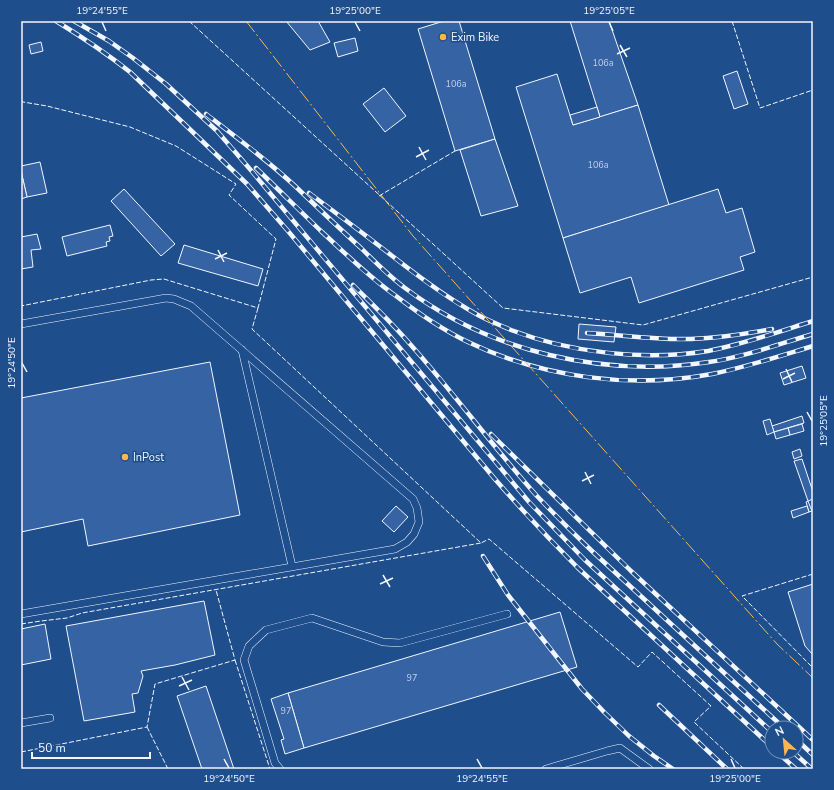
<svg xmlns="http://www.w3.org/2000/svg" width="834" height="790" font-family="'Nunito Sans',sans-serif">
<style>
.building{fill:#3563a3;stroke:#f2f6ff}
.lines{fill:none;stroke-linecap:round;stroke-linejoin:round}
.lane-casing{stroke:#f2f6ff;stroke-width:8}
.lane{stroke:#1f4e8c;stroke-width:7}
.rail-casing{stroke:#f2f6ff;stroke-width:4.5}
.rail{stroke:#1f4e8c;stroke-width:3;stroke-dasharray:9;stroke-linecap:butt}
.fence{stroke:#f2f6ff;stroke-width:1;stroke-dasharray:5 2;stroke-linecap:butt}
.power{stroke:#ffb74d;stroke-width:1;stroke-dasharray:14 3 2 3;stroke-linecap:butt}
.ticks{fill:none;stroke:#f2f6ff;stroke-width:1.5}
.poi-dot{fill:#ffb74d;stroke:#1f4e8c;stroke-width:1.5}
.labels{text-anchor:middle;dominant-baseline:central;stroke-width:3;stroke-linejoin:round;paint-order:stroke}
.number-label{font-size:9px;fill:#c3d1e8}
.poi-label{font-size:11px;fill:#f2f6ff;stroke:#1f4e8c;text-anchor:start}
.neatline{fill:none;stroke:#f2f6ff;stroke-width:1.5}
.ticks-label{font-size:10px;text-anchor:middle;fill:#f2f6ff}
</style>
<rect width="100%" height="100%" fill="#1f4e8c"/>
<g class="building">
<path d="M286,21h32l12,21 -20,8z"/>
<path d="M444,21h15l36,118 -40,12 -37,-122z"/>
<path d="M570,21h39l29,84 -38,12z"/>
<path d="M355,38l3,13 -20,6 -4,-14z"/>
<path d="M41,42l2,9 -12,3 -2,-9z"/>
<path d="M737,71l11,33 -14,5 -11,-33z"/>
<path d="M557,74l16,51 65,-20 31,100 -106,33 -47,-151z"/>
<path d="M384,88l22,28 -21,16 -22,-28z"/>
<path d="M597,107l3,10 -27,8 -3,-10z"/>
<path d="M495,139l23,67 -37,10 -21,-66z"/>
<path d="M40,162l7,31 -20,4 -6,-26v-5z"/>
<path d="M21,171l6,26 -6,2z"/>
<path d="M124,189l51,55 -14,12 -50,-55z"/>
<path d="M718,189l8,24 16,-5 13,44 -15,5 4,13 -105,33 -8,-26 -51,16 -17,-55z"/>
<path d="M110,225l3,11 -4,1 1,4 -4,1 1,4 -40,10 -5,-19z"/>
<path d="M37,234l4,15 -10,1 2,17 -12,2v-32z"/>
<path d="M184,245l79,24 -5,17 -80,-23z"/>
<path d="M579,324l37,3 -2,15 -36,-3z"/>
<path d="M210,362l30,153 -152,31 -5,-27 -62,13v-134z"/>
<path d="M802,366l4,12 -22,7 -4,-12z"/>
<path d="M802,416l2,7 -30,9 -2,-6z"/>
<path d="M770,419l4,13 -7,3 -4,-14z"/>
<path d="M802,424l2,7 -14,4 -2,-7z"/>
<path d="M788,428l2,7 -14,4 -2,-7z"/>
<path d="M800,449l2,7 -8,3 -2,-7z"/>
<path d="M802,459l11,33v7l-5,2 -14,-40z"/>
<path d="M808,501l4,10 -3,1 -3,-10z"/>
<path d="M396,506l12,11 -14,15 -12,-11z"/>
<path d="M807,506l2,6 -16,6 -2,-7z"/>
<path d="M813,584v71l-8,-9 -17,-54z"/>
<path d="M204,601l11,54 -40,10 -34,6 2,5 -5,17 -6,1 3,18 -51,9 -18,-95z"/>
<path d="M560,612l17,55 -273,81 -16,-55z"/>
<path d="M45,624l6,35 -30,6v-36z"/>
<path d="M206,686l28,83h-32l-25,-73z"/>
<path d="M288,693l16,55 -19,6 -4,-14 3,-1 -13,-40z"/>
</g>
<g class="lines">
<g class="lane-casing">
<g id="lane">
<path d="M21,324l145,-26 8,1 17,7 222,193 4,9 2,14 -5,12 -7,8 -12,7 -374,65"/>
<path d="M242,350l50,216"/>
<path d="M21,723l29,-5"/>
<path d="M280,769l-5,-6 -31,-103 5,-14 17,-16 46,-12 71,24 17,1 107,-29"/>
<path d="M546,769l61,-18 13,-3 29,21"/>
</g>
</g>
<use href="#lane" class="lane"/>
<g class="rail-casing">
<g id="rail">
<path d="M56,21c26,16 50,32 74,51l117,112 41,47 206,247c27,31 55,61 84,90l194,179"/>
<path d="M74,21l35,20 24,17 33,26 51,47 32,37 280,334 56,58 187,172"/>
<path d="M206,114c30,23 61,46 89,72 22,21 44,42 66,62 14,14 28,28 44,40 85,64 199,90 304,74 35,-5 70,-18 104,-28"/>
<path d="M256,168c22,21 44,43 66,64 24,22 47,45 74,64 22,17 47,34 72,46 75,36 163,47 244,32 35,-7 68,-18 101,-28"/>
<path d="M309,193c27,20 55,41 82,62 28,22 56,43 87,60 11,6 22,10 33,15 60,23 133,31 197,21 36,-7 70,-19 105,-30"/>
<path d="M353,285c19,19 39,38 57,59 44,49 83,103 127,152 18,19 37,38 56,56l191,176"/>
<path d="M587,333c35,2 69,7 104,6 27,-1 54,-5 81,-10"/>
<path d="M491,434l140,137 182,169"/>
<path d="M483,556l25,39 74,94 23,24 24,23 25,20 19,13"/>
<path d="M659,705l68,64"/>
<path d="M796,739l17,16"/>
<path d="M777,752l19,17"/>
<path d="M793,752l19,17"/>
</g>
</g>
<use href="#rail" class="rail"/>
<g class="fence">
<path d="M189,21l314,287 140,17 170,-48"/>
<path d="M732,21l28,87 53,-18"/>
<path d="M21,100l2,2 24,4 83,21 46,19 60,38 -7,11 47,44 -18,69 -94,-29 -13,1 -130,26"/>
<path d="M379,196l76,-45"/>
<path d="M258,308l-6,21 229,214 8,-4 149,128 14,-15 59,54 -17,16 50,47"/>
<path d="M813,574l-71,22 71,72"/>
<path d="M21,624l20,-3 26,-3 15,-5 399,-70"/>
<path d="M235,660l35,109"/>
<path d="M147,727l21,42"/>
<path d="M21,752l126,-25 8,-43 80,-24 -19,-70"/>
</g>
<path class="power" d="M246,21l167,215 364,408 36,34"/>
</g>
<path class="ticks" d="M102,22l4,9M355,22l5,9M609,22l4,9M620,45l7,12M617,54l13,-6M419,147l7,13M416,157l13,-7M218,250l6,12M215,259l12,-6M22,363l5,9M786,369l6,13M783,379l12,-6M807,412l5,9M585,472l6,12M582,481l12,-6M383,575l7,12M380,584l13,-6M182,677l7,13M179,686l13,-6M224,759l5,9M477,759l5,9M731,759l4,9"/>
<g class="poi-dot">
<circle cx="443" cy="37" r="4"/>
<circle cx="125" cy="457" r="4"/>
</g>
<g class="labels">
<g class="number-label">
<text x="603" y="63">106a</text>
<text x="456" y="84">106a</text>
<text x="598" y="165">106a</text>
<text x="412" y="678">97</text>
<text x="286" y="711">97</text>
</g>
<g class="poi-label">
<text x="451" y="37">Exim Bike</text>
<text x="133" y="457">InPost</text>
</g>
</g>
<rect width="834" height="790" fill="none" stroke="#1f4e8c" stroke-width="44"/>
<g transform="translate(784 740) rotate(333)"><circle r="19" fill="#1f4e8c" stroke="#7391ba"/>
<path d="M0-3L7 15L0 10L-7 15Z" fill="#ffb74d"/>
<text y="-6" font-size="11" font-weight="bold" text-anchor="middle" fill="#f2f6ff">N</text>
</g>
<path d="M32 752v6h118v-6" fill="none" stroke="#f2f6ff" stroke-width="2"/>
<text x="38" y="752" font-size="12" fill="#f2f6ff" stroke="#1f4e8c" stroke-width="3" paint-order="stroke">50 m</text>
<rect x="22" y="22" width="790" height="746" class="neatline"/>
<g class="ticks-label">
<text x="102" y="14">19°24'55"E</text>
<text x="355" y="14">19°25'00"E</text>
<text x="609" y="14">19°25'05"E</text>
<text transform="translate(11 363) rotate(-90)" y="4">19°24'50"E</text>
<text transform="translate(823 421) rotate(-90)" y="4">19°25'05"E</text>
<text x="229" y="782">19°24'50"E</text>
<text x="482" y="782">19°24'55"E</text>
<text x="735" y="782">19°25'00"E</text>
</g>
</svg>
